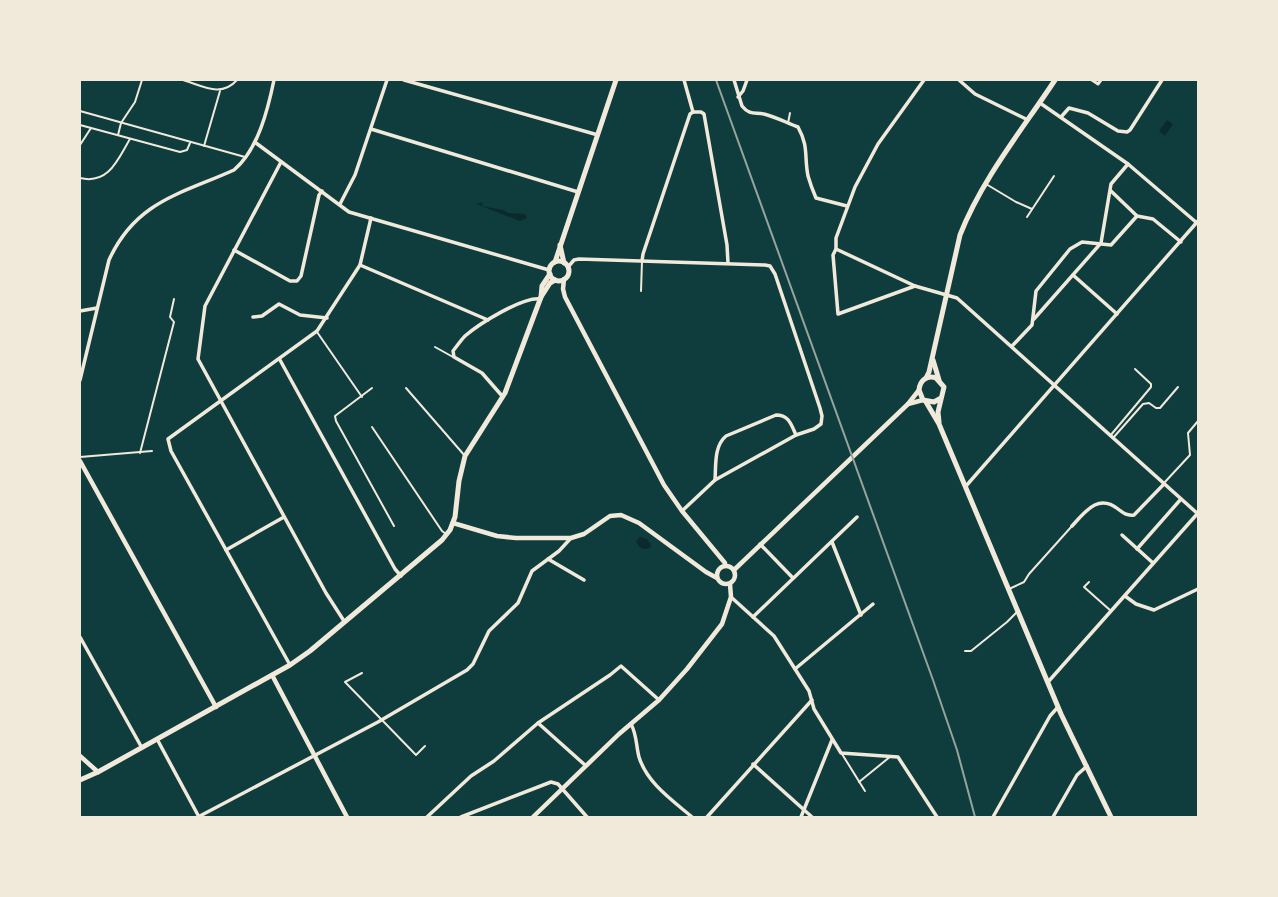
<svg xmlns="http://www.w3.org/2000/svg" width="1278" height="897" font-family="'Roboto Condensed',sans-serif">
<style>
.water{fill:#0a2a2b}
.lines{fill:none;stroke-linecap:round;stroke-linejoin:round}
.service{stroke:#f1e9da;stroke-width:2}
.pedestrian{stroke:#f1e9da;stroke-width:3}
.minor{stroke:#f1e9da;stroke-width:3.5}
.tertiary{stroke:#f1e9da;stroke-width:4.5}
.secondary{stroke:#f1e9da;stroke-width:5}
.rail{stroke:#97a49c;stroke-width:2}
</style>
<rect width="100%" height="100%" fill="#0f3d3e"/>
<g class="water">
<path d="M1167,120l6,4 -8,12 -6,-5z"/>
<path d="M483,202l-1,4 21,4 5,3 17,1 2,4 -7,3 -44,-17z"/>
<path d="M640,537l7,2 4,6 -1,3c-7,3 -12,-1 -14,-7z"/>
</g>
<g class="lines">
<g class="service">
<path d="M183,80c20,6 38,18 54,0"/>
<path d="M80,111l165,46"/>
<path d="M788,123l2,-10"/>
<path d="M80,125l100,27 7,-2 3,-7"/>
<path d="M118,135l3,-12 14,-21 7,-22"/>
<path d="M80,145l11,-17"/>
<path d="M204,146l16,-55"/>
<path d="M80,178c29,7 38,-19 50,-39"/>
<path d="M986,184l30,18 16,7"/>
<path d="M1027,217l27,-41"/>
<path d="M641,291l1,-30"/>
<path d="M317,332l45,65"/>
<path d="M435,347l18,10"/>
<path d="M372,388l-37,28 1,5 58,105"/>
<path d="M406,388l59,68"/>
<path d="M372,427l70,104 4,3"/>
<path d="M1110,436l41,-49v-3l-16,-15"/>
<path d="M1113,438l30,-34 6,-1 7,5h4l18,-21"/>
<path d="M140,453l34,-131 -4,-5 4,-18"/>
<path d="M80,457l72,-6"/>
<path d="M1164,483l26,-28 -2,-22 10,-12"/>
<path d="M1089,582l-5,5 27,24"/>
<path d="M1009,589l15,-7 5,-8 43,-48"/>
<path d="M965,651h6l36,-29 10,-10"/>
<path d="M362,673l-17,9 71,73 9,-9"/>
<path d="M842,754l23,37"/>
<path d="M859,782l32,-26"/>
</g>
<path class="pedestrian" d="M1092,80l6,4 3,-4"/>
<g class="minor">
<path d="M404,80l194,55"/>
<path d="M684,80l9,32"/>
<path d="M734,80l8,26c8,10 13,6 22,8 12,3 23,9 34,13 11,20 6,29 10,49 2,7 5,15 8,22l31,8"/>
<path d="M959,80l16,14 53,26"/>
<path d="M738,97l5,-6 4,-11"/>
<path d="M1040,103l88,61 69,59"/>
<path d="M693,112h8l3,2 23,131 1,18"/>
<path d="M1061,117l8,-9 19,5 30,18 9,1 3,-2 32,-50"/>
<path d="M371,129l207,63"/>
<path d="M256,143l93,69 200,58"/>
<path d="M281,162l-76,144 -7,53 128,234 18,28"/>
<path d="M1111,191l26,25 16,3 28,23"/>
<path d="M340,204l15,-29 32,-95"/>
<path d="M836,249l79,37 42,12 241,216"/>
<path d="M234,250l56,31h7l4,-5 18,-81 3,-4"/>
<path d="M642,261l1,-7 47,-140 3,-2"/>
<path d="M360,265l128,55"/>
<path d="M568,267l6,-7 5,-1 186,6 5,1 5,8 45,134 2,8 -1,8 -7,5 -18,6 -81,45 -33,31"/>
<path d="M1073,275l44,39"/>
<path d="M915,286l-77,28 -5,-59 3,-6v-11l19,-51 23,-43 46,-64"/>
<path d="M80,311l17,-3"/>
<path d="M253,317l9,-1 17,-12 21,11 27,3"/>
<path d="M1034,319l67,-76 10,-59 17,-20"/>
<path d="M1013,345l19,-20 4,-34 34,-42 12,-7 29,3 26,-29"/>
<path d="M280,360l115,209 6,7"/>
<path d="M80,380l29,-120c27,-59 72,-66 125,-90 24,-20 34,-61 40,-90"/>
<path d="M503,397l-21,-24 -28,-16 -1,-6c4,-5 8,-11 12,-15 14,-12 58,-40 76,-37"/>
<path d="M715,480c1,-15 -1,-34 11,-44l50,-21c13,0 15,9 20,20"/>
<path d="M966,486l232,-265"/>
<path d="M1072,526c13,-14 26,-33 46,-17 5,4 9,7 16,6l30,-31"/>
<path d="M1122,535l31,28"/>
<path d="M832,542l29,73"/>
<path d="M760,544l33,34"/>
<path d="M1137,549l44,-50"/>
<path d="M226,550l58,-33"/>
<path d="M548,559l36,21"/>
<path d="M1125,596l11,8 18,6 44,-21"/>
<path d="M731,597l43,39 35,55 5,18 27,44 57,4 39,60"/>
<path d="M753,617l104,-100"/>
<path d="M80,637l62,111"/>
<path d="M290,665l-119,-214 -3,-12 149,-108 43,-66 11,-47"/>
<path d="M795,669l78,-65"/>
<path d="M1048,682l150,-169"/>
<path d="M538,723l72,-48 11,-9 38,34"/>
<path d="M631,724c6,11 5,22 8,33 8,26 33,43 53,60"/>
<path d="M157,739l42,78"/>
<path d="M753,764l59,53"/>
<path d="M198,817l180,-95 89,-52 6,-6 16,-33 29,-28 14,-32 27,-20 12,-13"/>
<path d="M427,817l44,-41 23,-15 44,-38 47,42"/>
<path d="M461,817l90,-35 7,2 29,33"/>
<path d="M707,817l105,-117"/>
<path d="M801,817l31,-77"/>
<path d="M993,817l57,-101 8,-9"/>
<path d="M1053,817l24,-42 10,-9"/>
</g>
<g class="tertiary">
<path d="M564,279l-1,10 2,8 99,188 18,26 43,52v3"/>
<path d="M908,404l15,-4"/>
<path d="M80,461l136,246"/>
<path d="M453,523l44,13 19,2h55l13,-4 26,-18 11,-1 18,8 67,49 11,6"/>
<circle cx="726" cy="575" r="9"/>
<path d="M734,570l174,-166 11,-14"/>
<path d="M272,675l75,142"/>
<path d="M80,756l18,16"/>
<path d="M533,817l86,-83 40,-34 28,-31 35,-45 9,-27 -1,-13"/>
</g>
<g class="secondary">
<path d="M560,245l4,18"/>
<circle cx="559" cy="271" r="10"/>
<path d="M555,262l61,-182"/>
<path d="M541,297l1,-11 8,-12"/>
<path d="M933,360l6,20"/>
<path d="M926,378l3,-6 31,-137c22,-56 62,-105 95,-155"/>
<path d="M926,402l13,22 122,290 50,103"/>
<path d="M939,422l-1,-10 6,-25 -8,-9c-9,-3 -16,2 -17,12l4,10 11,2 7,-4"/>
<path d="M80,780l18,-8 192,-107 20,-14 132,-111 8,-10 5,-13 4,-36 6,-25 40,-63 36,-96 9,-14 5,-3"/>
</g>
<path class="rail" d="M716,80l217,600 24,70 18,67"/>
</g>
<rect width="1278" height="897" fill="none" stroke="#f1e9da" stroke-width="162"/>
</svg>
